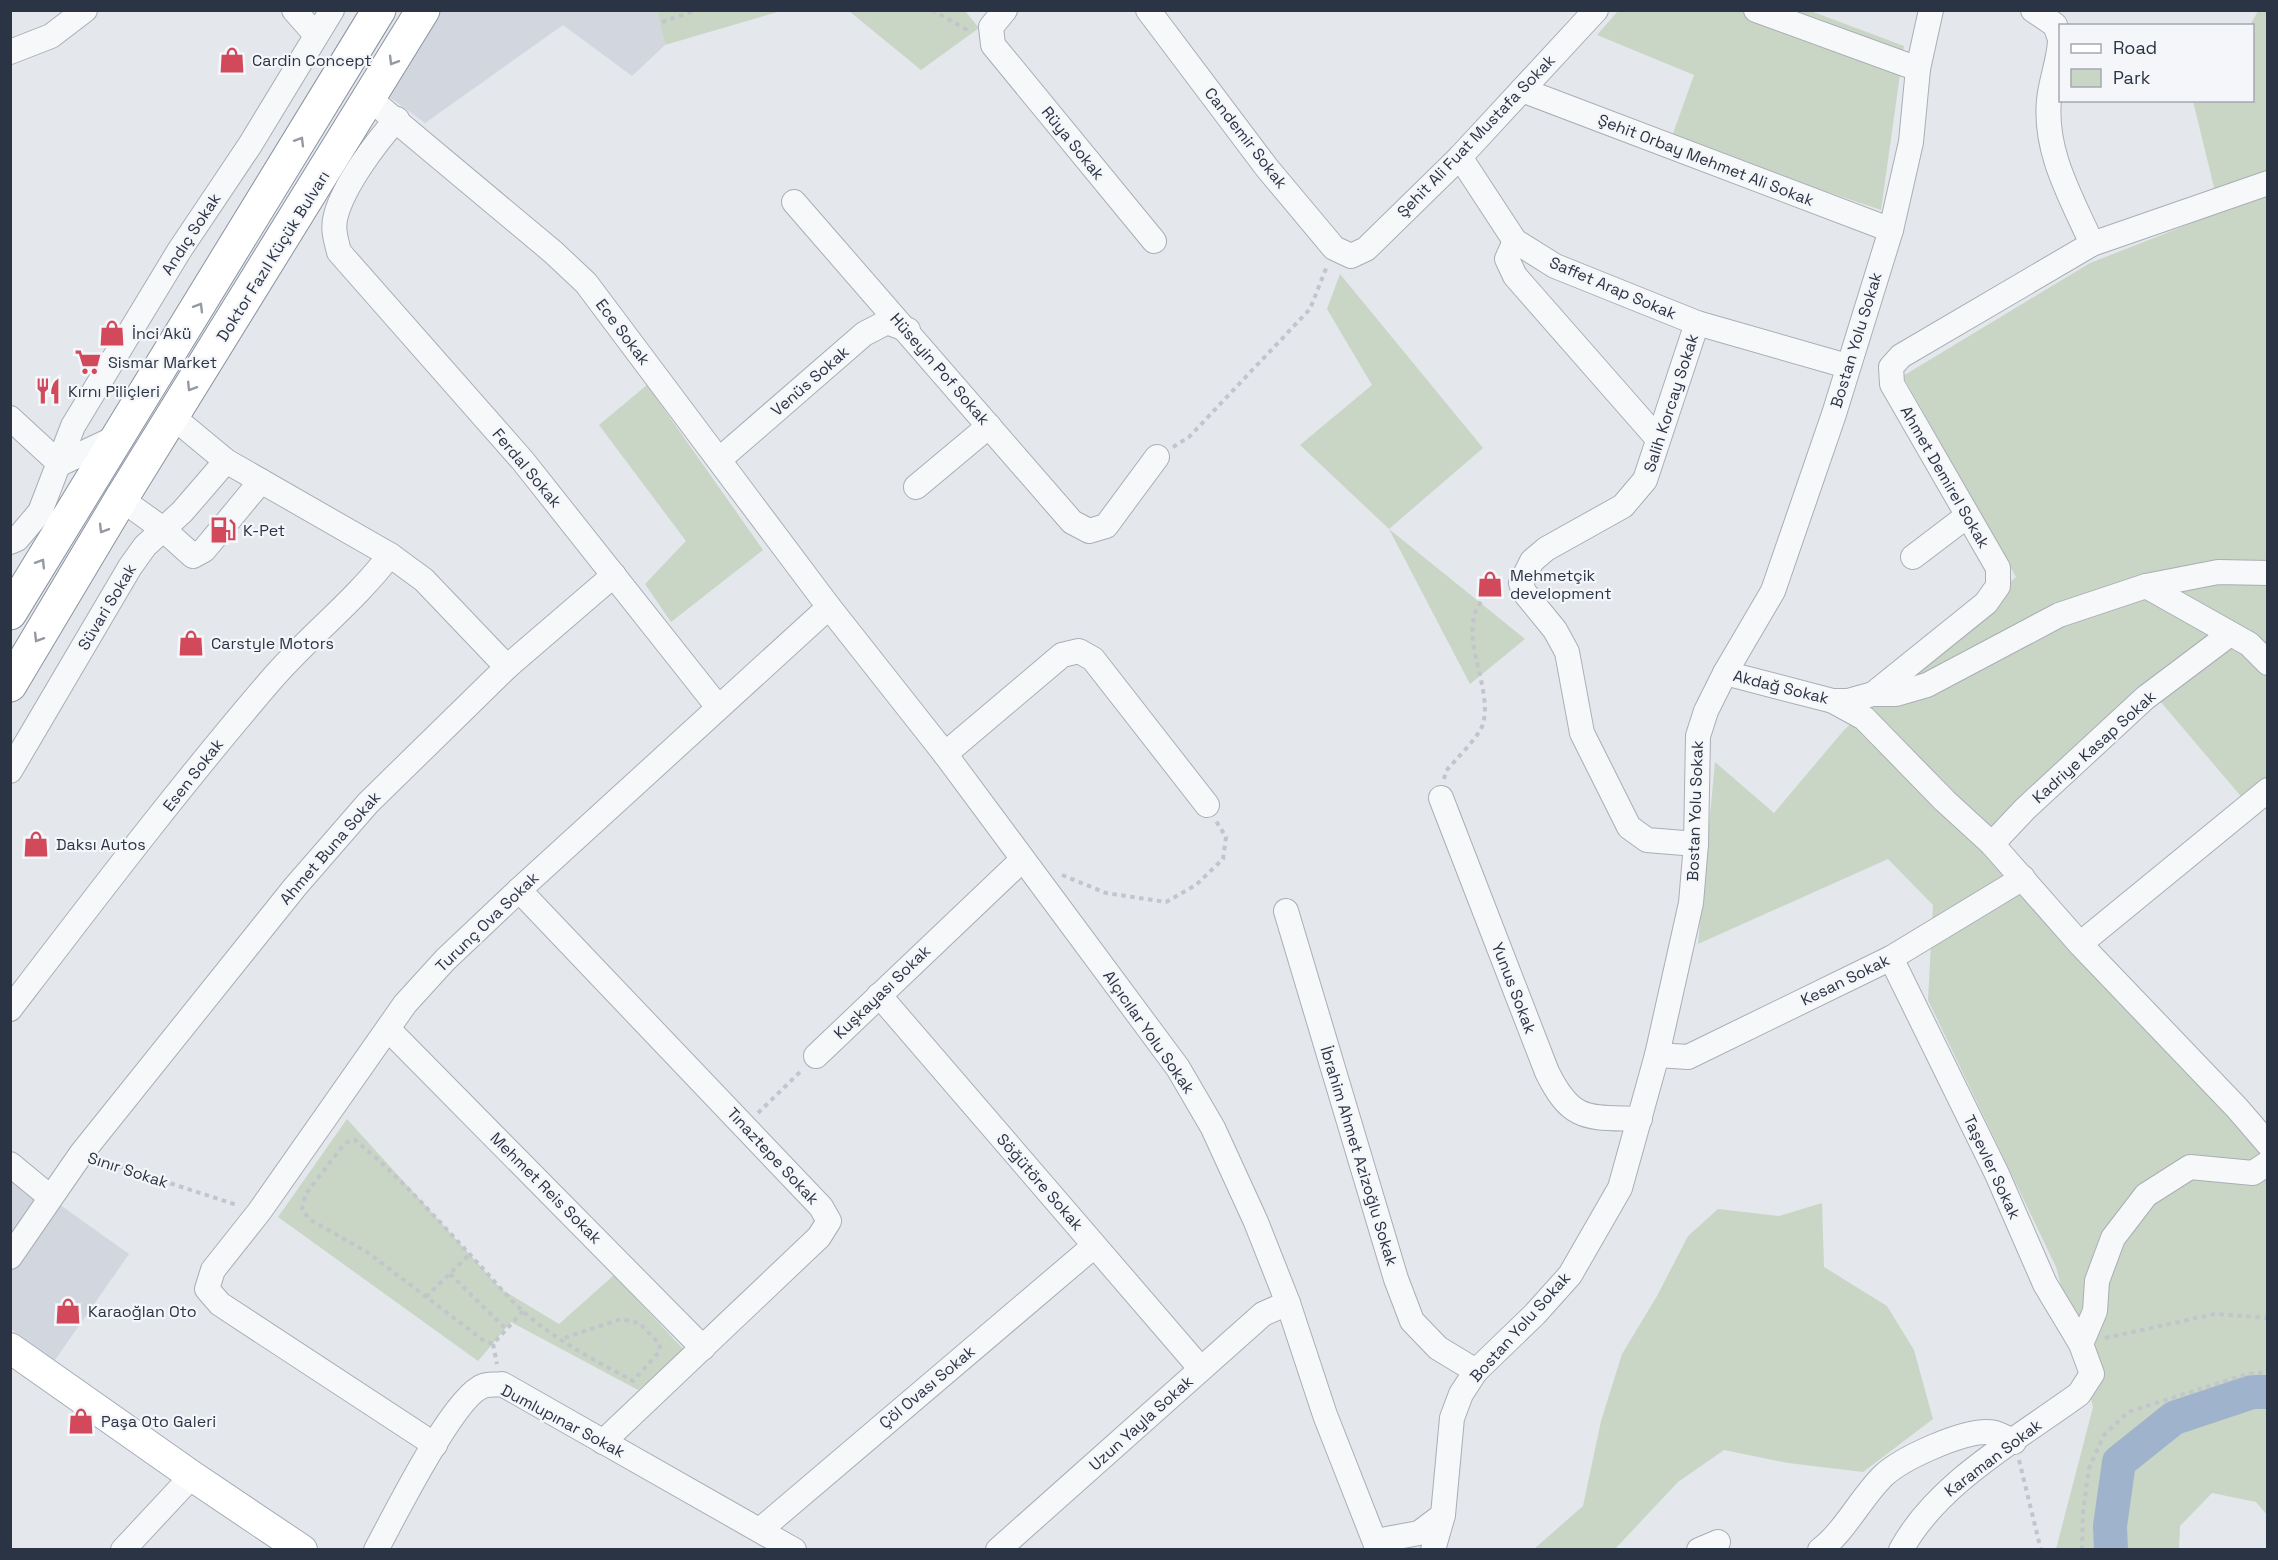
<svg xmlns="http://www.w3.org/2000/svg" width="2278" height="1560" font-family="'Space Grotesk',sans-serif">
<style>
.built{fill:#d2d6de}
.green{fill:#c9d6c5}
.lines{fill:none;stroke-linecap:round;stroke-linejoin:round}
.river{stroke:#9fb4cc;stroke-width:34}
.minor-casing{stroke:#a9aeb7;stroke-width:26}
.major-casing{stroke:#a3abb8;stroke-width:32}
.highway-casing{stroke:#8b94a3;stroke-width:35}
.path{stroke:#c2c5cb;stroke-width:4;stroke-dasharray:4.5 4.5;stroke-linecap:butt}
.minor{stroke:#f7f8fa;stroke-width:24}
.major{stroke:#fff;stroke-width:30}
.highway{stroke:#fff;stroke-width:33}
.oneway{stroke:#959aa2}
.labels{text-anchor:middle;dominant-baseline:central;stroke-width:4.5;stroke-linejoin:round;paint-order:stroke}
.poi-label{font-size:16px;fill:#2b3445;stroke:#f4f6f9;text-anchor:start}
.street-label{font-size:16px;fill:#2b3445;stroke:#f4f6f9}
</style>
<rect width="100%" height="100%" fill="#e4e7ec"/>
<g class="built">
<path d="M440,11h217l8,34 -33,31 -69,-51 -138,98 -37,-27z"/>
<path d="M11,1170l118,84 -74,106 -44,-31z"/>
</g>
<g class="green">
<path d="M1808,10l96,36 -23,164 -210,-71 23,-64 -97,-40 21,-24z"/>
<path d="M657,11v-1l124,1 -116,34z"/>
<path d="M849,11h116l14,17 -58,42z"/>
<path d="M2258,11h9v793l-11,10 -108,-127 -160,143 279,310v375l-11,-13 -44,-9 -32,33 -1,23h-123l37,-142 -37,-140 -128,-267 5,-95 -45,-46 -190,85 17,-182 59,51 70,-83 172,-153 -113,-201 187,-113 130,-51 -27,-111 59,-1v-74l-2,-1z"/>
<path d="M1340,274l143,174 -94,81 136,110 -55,45 -81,-155 -89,-84 72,-60 -45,-76z"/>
<path d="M647,385l116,165 -92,72 -26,-38 41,-43 -87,-116z"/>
<path d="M347,1119l154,170 58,35 55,-49 71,76 -47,39 -127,-68 -33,39 -200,-144z"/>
<path d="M1822,1203l2,64 63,39 27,44 19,69 -70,53 -75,-9 -64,-13 -46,32 -63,67h-81l49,-43 18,-85 21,-67 35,-58 31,-60 30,-27 61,7z"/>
</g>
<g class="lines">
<path class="river" d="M2111,1550l-1,-24 9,-64 55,-44 78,-26h16"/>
<g class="minor-casing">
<g id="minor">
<path d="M294,10l22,25"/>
<path d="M1005,10l-14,17 2,18 161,196"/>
<path d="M1148,10l119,158 67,80 17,8 15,-7 94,-92 136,-147"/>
<path d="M1756,10l162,59"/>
<path d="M2033,10l22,15 5,14"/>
<path d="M2060,41c-1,20 -9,39 -11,59 -5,52 22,97 43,144"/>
<path d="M10,52l41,-16 34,-26"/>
<path d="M1522,90l369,140"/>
<path d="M370,99l183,153 33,31 243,324 116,147 233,314 35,60 43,94 32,81 37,112 53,135"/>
<path d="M397,119c-21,23 -53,66 -61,96 -4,13 0,25 3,37l184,209 195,246"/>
<path d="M1460,157l55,84 40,25 142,57 150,43"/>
<path d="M794,202l278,320 17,9 17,-5 51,-69"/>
<path d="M1515,241l-8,18 8,17 143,163"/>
<path d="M173,417l53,44 164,94 34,25 83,87"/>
<path d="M10,418l50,46 61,-29"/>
<path d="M720,459l144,-125 23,-12 21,8"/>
<path d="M916,487l73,-61"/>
<path d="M121,499l42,30 30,27 11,-6 57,-69"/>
<path d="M10,542l7,-3 23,-27 33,-86 106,-175 71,-106 82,-135"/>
<path d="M1913,557l54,-41"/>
<path d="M2146,586l103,58 19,19"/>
<path d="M1725,673l108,28h15l25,-7h23l31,-9 132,-70 87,-29 72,-14 50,1"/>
<path d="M1873,694l113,-91 12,-17v-18l-106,-184 -1,-17 10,-11 191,-112 176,-61"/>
<path d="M1833,701l31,17 81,83 47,43 88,100 157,164 31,36"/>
<path d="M945,754l117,-99 17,-4 14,8 114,146"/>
<path d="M10,771l120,-204 15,-21 37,-34 44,-51"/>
<path d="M1441,798l106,274c25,51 41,45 93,47"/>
<path d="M1696,844l-49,-4 -18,-13 -47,-94 -15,-81 -12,-22 -31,-38 -3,-9 11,-22 14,-12 77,-43 22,-26 52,-157"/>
<path d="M1992,844l33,-35 120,-111 85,-64"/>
<path d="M519,890l302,317 8,14 -10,16 -216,205"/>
<path d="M1286,911l110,368 16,42 26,27 38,23"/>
<path d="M2080,944l188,-154"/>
<path d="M1891,958l106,216 48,110 36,60 11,30 -13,20c-60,44 -142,89 -178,156"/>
<path d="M879,995l322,374"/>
<path d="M10,1009c85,-111 170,-223 261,-329 38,-44 84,-79 119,-125"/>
<path d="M388,1029l315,319"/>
<path d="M1657,1055l31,2 203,-99 132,-80"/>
<path d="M816,1056l206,-196"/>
<path d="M10,1164l40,33"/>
<path d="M10,1257l71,-103 214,-267 73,-84 139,-136 107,-92"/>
<path d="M2081,1344l14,-33 2,-30 16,-43 33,-43 44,-28 63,6 15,-10"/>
<path d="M435,1445l-215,-141 -13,-15 6,-19 46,-58 146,-208 40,-44 74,-70 310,-283"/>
<path d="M760,1530l334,-284"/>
<path d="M1376,1541l43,-8 24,-18"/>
<path d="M123,1550l69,-74"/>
<path d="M376,1550c18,-33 77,-153 107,-164 5,-2 13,-1 19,-2l292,166"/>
<path d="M998,1550l265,-236 25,-11"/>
<path d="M1433,1550l10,-35 9,-97 9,-24 15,-23 59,-57 35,-39 50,-87 37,-133 34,-152 5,-59 2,-108 8,-25 19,-38 48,-82 61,-177 57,-184 20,-88 7,-73 13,-59"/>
<path d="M1699,1550l19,-8"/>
<path d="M1820,1550c25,-19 40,-51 63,-74 19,-18 79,-45 105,-44 9,0 18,6 26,10"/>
</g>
</g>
<g class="major-casing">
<path id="major" d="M10,1348l182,128 110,74"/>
</g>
<g class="highway-casing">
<g id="highway">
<path d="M10,613l369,-603"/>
<path d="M10,685l111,-186 302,-489"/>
</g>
</g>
<g class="path">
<path d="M932,10l39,22"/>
<path d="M662,22l34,-12"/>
<path d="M1173,447l16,-10 121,-128 17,-43"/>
<path d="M1444,779l2,-8c9,-11 33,-34 37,-47 11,-40 -31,-94 3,-128 5,-6 7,-8 15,-9"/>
<path d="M1062,875l44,18 60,9 30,-17 27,-26 3,-22 -10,-16"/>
<path d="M758,1113l44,-43"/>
<path d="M102,1161l135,44"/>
<path d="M450,1274l56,55"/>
<path d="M426,1297l44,-43"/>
<path d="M523,1311l-30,33 -10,-4 -116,-88 -58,-33 -7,-10 3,-14 40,-52 10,-3c43,35 82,79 120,120 16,17 32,37 50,53 32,28 71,48 108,68l26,-29 1,-8 -21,-21 -18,-4 -60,20"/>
<path d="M2105,1338l110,-24 53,4"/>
<path d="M493,1344l4,20"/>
<path d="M2019,1460l22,90"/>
<path d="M2082,1550l1,-38 6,-44 15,-33 24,-23 119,-38 21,-2"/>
</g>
<use href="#minor" class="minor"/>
<use href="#major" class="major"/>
<use href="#highway" class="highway"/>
</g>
<defs><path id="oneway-chevron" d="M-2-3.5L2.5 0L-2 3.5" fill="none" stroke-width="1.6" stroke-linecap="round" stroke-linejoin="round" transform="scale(1.5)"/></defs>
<g class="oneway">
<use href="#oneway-chevron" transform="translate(393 61) rotate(121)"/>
<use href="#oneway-chevron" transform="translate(300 141) rotate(-59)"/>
<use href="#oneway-chevron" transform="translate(199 307) rotate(-59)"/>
<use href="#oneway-chevron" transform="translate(191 387) rotate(122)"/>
<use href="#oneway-chevron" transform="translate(103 529) rotate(121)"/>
<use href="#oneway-chevron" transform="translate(41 563) rotate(-58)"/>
<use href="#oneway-chevron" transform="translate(38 638) rotate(121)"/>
</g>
<defs>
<g id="shop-bare" transform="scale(2.07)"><path d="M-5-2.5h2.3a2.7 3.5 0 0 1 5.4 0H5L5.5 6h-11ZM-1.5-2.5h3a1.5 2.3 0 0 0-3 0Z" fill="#d1495b" stroke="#f4f6f9" stroke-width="2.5" paint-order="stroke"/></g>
<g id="supermarket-bare" transform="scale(2.07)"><path d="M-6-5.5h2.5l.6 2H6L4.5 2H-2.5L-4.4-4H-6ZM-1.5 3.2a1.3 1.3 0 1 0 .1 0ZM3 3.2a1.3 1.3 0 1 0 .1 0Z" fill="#d1495b" stroke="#f4f6f9" stroke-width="2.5" paint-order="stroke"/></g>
<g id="restaurant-bare" transform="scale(2.07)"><path d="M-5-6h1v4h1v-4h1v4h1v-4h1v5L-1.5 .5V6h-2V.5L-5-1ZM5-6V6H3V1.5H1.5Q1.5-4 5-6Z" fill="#d1495b" stroke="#f4f6f9" stroke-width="2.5" paint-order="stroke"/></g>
<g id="fuel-bare" transform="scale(2.07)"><path d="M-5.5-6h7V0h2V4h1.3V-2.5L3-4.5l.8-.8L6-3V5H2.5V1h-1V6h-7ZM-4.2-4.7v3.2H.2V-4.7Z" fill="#d1495b" stroke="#f4f6f9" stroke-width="2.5" paint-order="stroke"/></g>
</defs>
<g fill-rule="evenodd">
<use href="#shop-bare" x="232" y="60"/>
<use href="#shop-bare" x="112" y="333"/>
<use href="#supermarket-bare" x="88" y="362"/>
<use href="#restaurant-bare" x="48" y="391"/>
<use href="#fuel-bare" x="223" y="530"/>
<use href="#shop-bare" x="1490" y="584"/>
<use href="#shop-bare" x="191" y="643"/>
<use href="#shop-bare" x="36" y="844"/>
<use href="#shop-bare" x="68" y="1311"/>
<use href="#shop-bare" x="81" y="1421"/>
</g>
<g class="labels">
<g class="poi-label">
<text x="252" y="60">Cardin Concept</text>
<text x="132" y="333">İnci Akü</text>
<text x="108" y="362">Sismar Market</text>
<text x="68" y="391">Kırnı Piliçleri</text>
<text x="243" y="530">K-Pet</text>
<text x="1510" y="575">Mehmetçik<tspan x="1510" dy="18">development</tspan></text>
<text x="211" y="643">Carstyle Motors</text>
<text x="56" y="844">Daksı Autos</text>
<text x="88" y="1311">Karaoğlan Oto</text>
<text x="101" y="1421">Paşa Oto Galeri</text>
</g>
<g class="street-label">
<text transform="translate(1476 136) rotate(-46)">Şehit Ali Fuat Mustafa Sokak</text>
<text transform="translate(1246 138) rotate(52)">Candemir Sokak</text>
<text transform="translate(1073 143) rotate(51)">Rüya Sokak</text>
<text transform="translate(1706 160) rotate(21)">Şehit Orbay Mehmet Ali Sokak</text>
<text transform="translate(191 234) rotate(-57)">Andıç Sokak</text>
<text transform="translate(273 256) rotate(-58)">Doktor Fazıl Küçük Bulvarı</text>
<text transform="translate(1613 288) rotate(23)">Saffet Arap Sokak</text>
<text transform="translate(623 332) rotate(53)">Ece Sokak</text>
<text transform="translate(1856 340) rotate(-73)">Bostan Yolu Sokak</text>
<text transform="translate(940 369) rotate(49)">Hüseyin Pof Sokak</text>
<text transform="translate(810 381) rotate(-41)">Venüs Sokak</text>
<text transform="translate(1671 403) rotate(-72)">Salih Korcay Sokak</text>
<text transform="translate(527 468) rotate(50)">Ferdal Sokak</text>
<text transform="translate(1945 477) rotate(60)">Ahmet Demirel Sokak</text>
<text transform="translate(107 607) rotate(-59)">Süvari Sokak</text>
<text transform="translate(1781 687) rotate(14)">Akdağ Sokak</text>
<text transform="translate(2094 747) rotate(-42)">Kadriye Kasap Sokak</text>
<text transform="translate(193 775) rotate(-52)">Esen Sokak</text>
<text transform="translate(1695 811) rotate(-88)">Bostan Yolu Sokak</text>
<text transform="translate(330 848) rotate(-49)">Ahmet Buna Sokak</text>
<text transform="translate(487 922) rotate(-44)">Turunç Ova Sokak</text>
<text transform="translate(1845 980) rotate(-26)">Kesan Sokak</text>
<text transform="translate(1514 988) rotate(69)">Yunus Sokak</text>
<text transform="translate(882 992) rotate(-44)">Kuşkayası Sokak</text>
<text transform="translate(1149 1032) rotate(55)">Alçıcılar Yolu Sokak</text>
<text transform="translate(773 1156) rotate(47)">Tınaztepe Sokak</text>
<text transform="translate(1359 1156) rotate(73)">İbrahim Ahmet Azizoğlu Sokak</text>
<text transform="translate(1992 1167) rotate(65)">Taşevler Sokak</text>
<text transform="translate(128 1170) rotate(18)">Sınır Sokak</text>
<text transform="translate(1040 1182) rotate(49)">Söğütöre Sokak</text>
<text transform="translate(546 1188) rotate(45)">Mehmet Reis Sokak</text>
<text transform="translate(1520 1327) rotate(-48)">Bostan Yolu Sokak</text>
<text transform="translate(927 1387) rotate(-40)">Çöl Ovası Sokak</text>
<text transform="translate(563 1421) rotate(28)">Dumlupınar Sokak</text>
<text transform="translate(1141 1423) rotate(-42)">Uzun Yayla Sokak</text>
<text transform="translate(1993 1458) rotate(-37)">Karaman Sokak</text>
</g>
</g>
<rect width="2278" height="1560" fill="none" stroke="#2b3445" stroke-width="24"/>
<rect x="2059" y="24" width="195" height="78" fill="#f4f6f9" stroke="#a4a8b1" stroke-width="1.5"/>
<rect x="2071" y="44" width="30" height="9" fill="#ffffff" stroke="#a4a8b1" stroke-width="1.5"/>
<text x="2113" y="54" font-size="18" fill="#2b3445">Road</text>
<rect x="2071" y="69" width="30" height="18" fill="#c9d6c5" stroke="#a4a8b1" stroke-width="1.5"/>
<text x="2113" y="84" font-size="18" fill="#2b3445">Park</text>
</svg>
